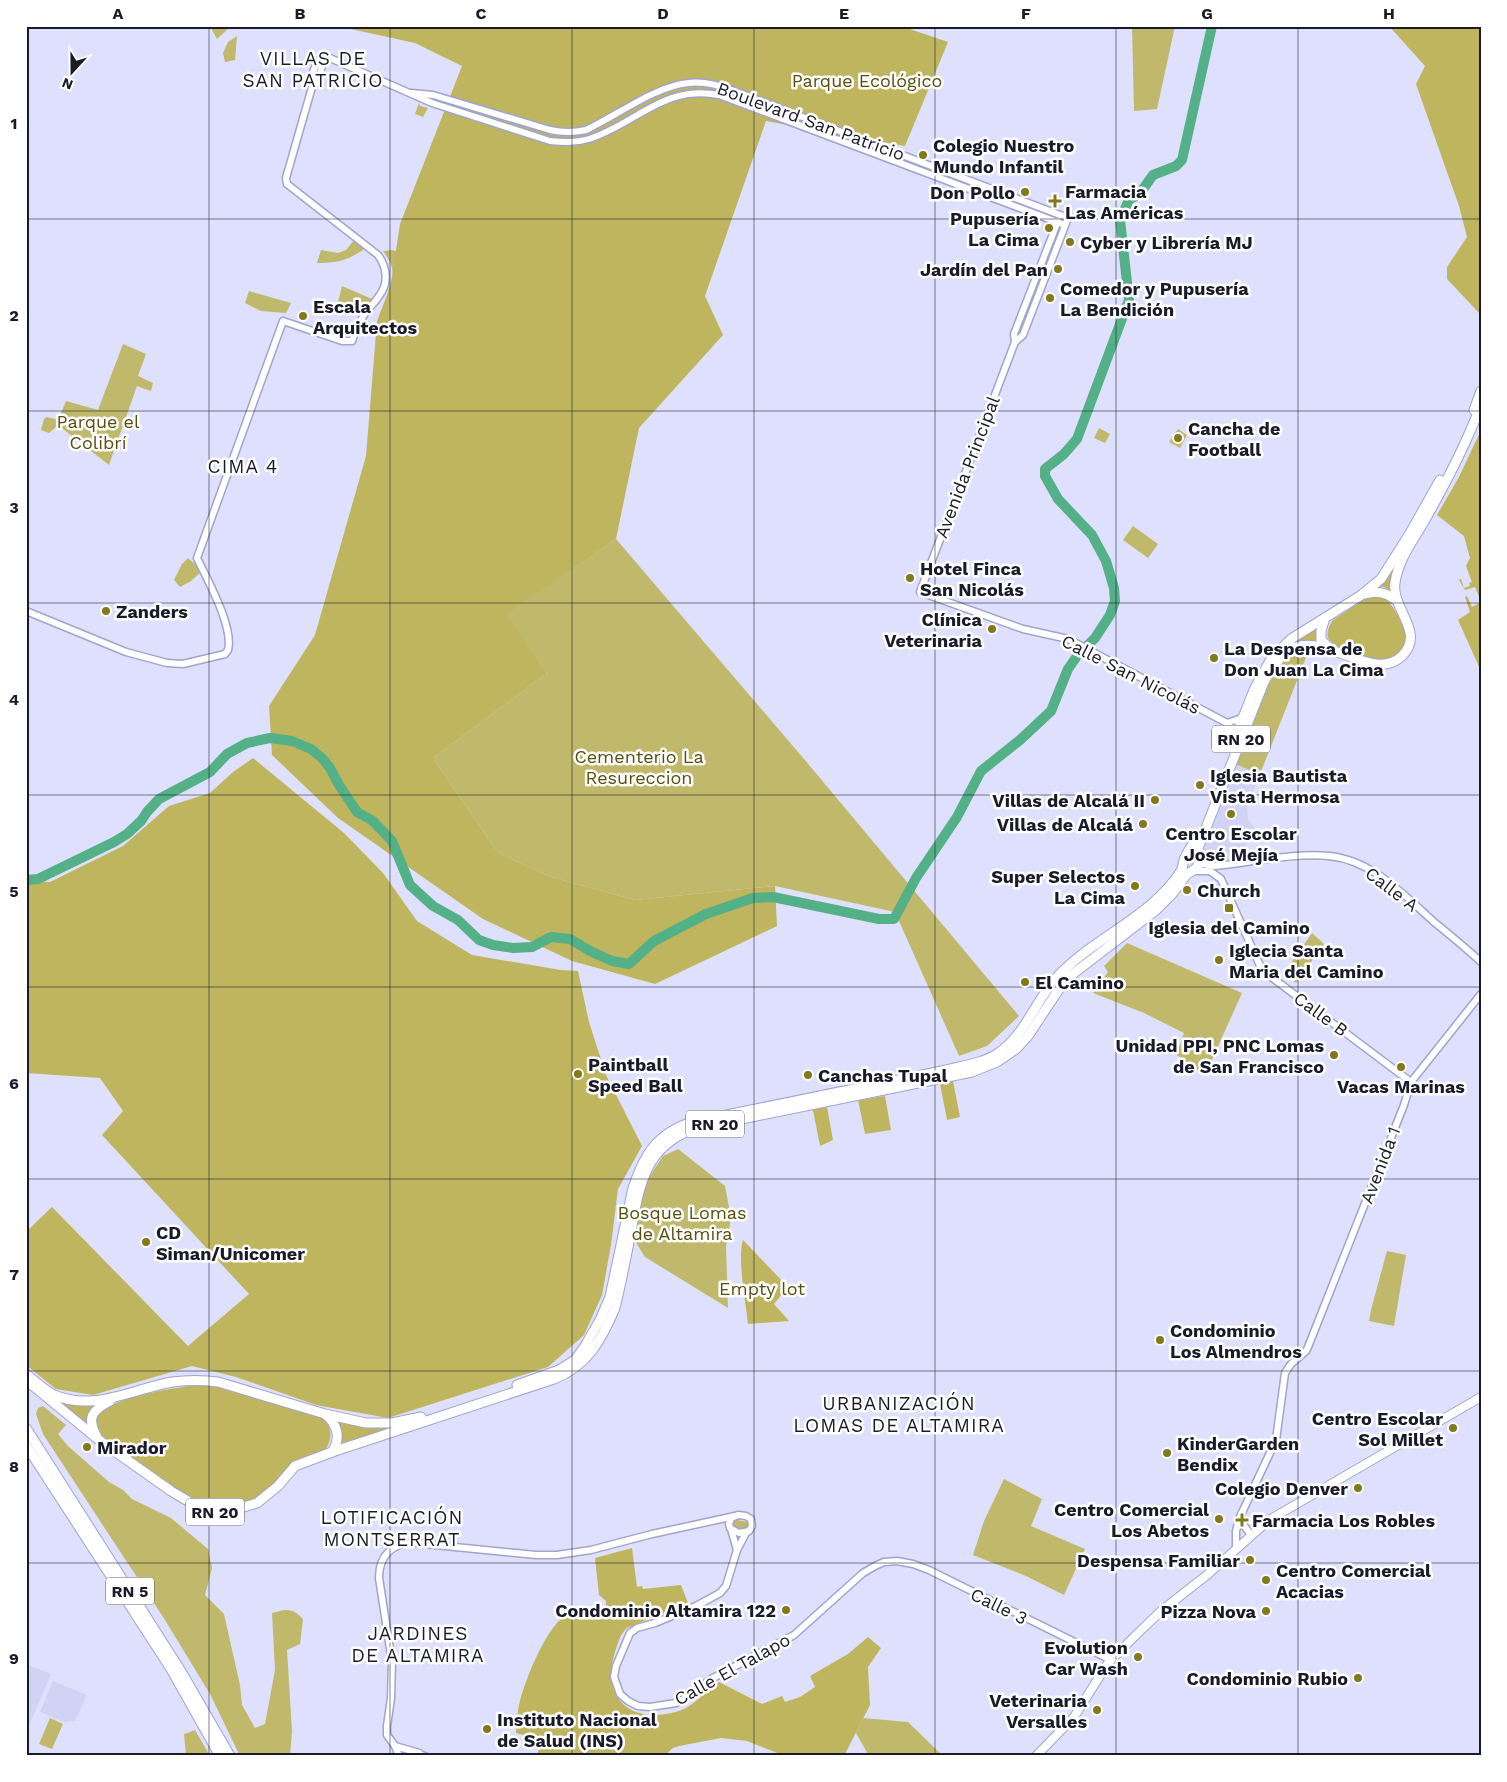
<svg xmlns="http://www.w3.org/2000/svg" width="1507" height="1782" font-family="'Work Sans',sans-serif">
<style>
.built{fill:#d1d3f4}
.green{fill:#c0b86b}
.forest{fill:#bfb55e}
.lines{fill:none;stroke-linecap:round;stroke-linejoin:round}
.river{stroke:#53b087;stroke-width:10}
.minor-casing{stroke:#a1a3d0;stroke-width:9}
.major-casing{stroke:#a1a3d0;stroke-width:10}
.highway-casing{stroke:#a1a3d0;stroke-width:11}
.minor{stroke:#fff;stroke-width:6}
.major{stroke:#fff;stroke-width:8}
.highway{stroke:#fff;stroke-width:9}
.grid{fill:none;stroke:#1a1a2b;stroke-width:1;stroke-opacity:0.55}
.poi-dot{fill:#82781c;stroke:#fff;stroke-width:2}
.labels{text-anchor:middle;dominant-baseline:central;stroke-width:5;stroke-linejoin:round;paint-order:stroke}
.shield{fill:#fff;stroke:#5f5f6b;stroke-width:1}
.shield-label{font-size:16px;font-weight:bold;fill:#1a1a2b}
.park-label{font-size:18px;fill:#57500c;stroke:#fff}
.street-label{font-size:18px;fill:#1a1a2b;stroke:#fff}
.poi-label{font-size:18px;font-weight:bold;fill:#1a1a2b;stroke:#fff;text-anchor:start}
.neighbourhood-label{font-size:19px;letter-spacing:1px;fill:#1a1a2b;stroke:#fff}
.neatline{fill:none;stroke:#1a1a2b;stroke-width:2}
.grid-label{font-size:16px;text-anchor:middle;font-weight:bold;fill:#1a1a2b}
</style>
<rect width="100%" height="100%" fill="#dee0fd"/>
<g class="built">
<path d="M1235,764l25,10 -13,34 1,12 8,10 -10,15 3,14 -32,4 -15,-2 -2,-10z"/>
<path d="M26,1664l25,10 -25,59z"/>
<path d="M53,1681l34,14 -12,26 -11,1 -24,-10z"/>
</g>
<g class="green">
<path d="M210,26h21l-14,13z"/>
<path d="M1132,26h43l-18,83 -23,2z"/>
<path d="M237,36l-2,24 -10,2 -2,-9 5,-11z"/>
<path d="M419,103l1,3 8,2 -5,9 -8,-3z"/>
<path d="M354,240l12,8c-18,12 -27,15 -49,15l4,-13 17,3 8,-3z"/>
<path d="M392,250l7,2 -7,25c2,-11 -3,-17 -9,-26z"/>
<path d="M342,286l30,13 -10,9 -24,-6z"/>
<path d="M249,291l42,12 -5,10 -25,-2 -16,-8z"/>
<path d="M123,344l23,10 -8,22 15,7 -2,8 -14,-5 -28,79 -46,-36 -7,-2 -7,6 -8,-3 3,-11 3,-2 11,3 8,-19 32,9z"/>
<path d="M1099,428l11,6 -5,9 -11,-5z"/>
<path d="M1178,429l9,6 -7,13 -11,-6z"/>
<path d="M1133,526l25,18 -10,14 -25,-18z"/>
<path d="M616,539l188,220 215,257 -32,30 -28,10 -64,-144 -120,-26 -140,14 -84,-23 -53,-24 -65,-95 114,-85 -42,-59z"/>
<path d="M188,558l8,7 4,8 -9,8 -11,6 -6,-7 8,-16z"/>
<path d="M1299,654l8,1 -47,119 -25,-10 32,-80 10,-17 6,-6 8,-5z"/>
<path d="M1312,933l12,11 -28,39 -12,-10z"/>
<path d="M1127,943l115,50 -37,82 -31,-22 5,-5 5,-15 -40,-20 -51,-20 15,-21 -4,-6z"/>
<path d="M678,1149l47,37 6,32 -5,29 2,61 -83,-51 -10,-16v-27l4,-17 10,-20 14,-21z"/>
<path d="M1387,1251l19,4 -12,71 -25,-5 2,-11z"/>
<path d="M43,1406l23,19 -8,9 10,12 41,36 14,8 9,9 39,19 37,31 4,19 -7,27 19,19 16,71 2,20 13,23 10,-4 10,-54 -3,-57c14,-4 20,-6 31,6l-3,25 -13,6 5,81 -2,25h-50l-30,-62 -45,-74 -122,-186 -7,-20 2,-6z"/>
<path d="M1004,1479l38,20 -11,27 54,23 -21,46 -38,-19 -53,-21 11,-34z"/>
<path d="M737,1520l11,2v6l-3,2 -11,-1 -2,-4 1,-4z"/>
<path d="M50,1718l13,6 -11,25 -13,-5z"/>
<path d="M863,1718l45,4 35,34h-74l-13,-23z"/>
<path d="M195,1730l15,26h-24l-2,-22z"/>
</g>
<g class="forest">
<path d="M337,26h564l47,16 -43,104 -139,-25 -61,175 18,39 -84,93 -23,111 -110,75 41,59 -114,85 65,95 53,24 84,23 140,-14 2,40 -122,58 -83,-23 -89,-42 -145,-101 -66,-63 -3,-49 46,-71 51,-179 11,-135 10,-26 5,-18 8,-53 62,-158 -47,-23z"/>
<path d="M1389,26h92v289l-34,-36v-12l20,-30 -8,-31 -43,-122 9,-18z"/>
<path d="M1481,430v168l-1,1 -5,-12 -10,3 -6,-10 2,-1 3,9 6,-2 -1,-3 3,-1 -6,-16 4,-8 -6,-22 -27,-21 22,-38z"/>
<path d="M1399,558l-8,34 -7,-5 -8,-1z"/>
<path d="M1381,596c11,6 16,18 22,30 9,20 -6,37 -26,35 -12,-2 -44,-12 -49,-23 -2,-6 2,-14 5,-18l35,-23z"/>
<path d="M1467,596l5,11 9,-5v69l-23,-51 12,-8 -5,-15z"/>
<path d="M1315,628l3,15 -16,-2 -13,5z"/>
<path d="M253,758l91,75 39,40 34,48 55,34 89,15 17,1 11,51 17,53 36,71 -24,43 -7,56 -9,50 -18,40 -36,32 -160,51 -72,-13 -80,-28 -44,-11 -99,29 -37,-6 -30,-24v-133l26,-25 136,139 61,-52 -147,-159 21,-24 -23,-33 -74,-5v-192l24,1 73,-36 46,-40 41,-13 23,-21z"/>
<path d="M953,1081l7,36 -13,3 -7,-36z"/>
<path d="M885,1096l6,34 -26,4 -7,-34z"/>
<path d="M827,1107l6,33 -13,6 -7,-36z"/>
<path d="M743,1240l45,47 -14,17 15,17 -41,3c-2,-20 -11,-67 -5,-84z"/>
<path d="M202,1384l15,3 105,30c10,10 11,20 4,32l-35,15 -22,25 -11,7 -12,7 -26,5 -13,-2 -12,-4 -92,-65c-3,-6 -7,-12 -6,-18 5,-22 85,-32 105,-35z"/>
<path d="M54,1399l42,5 -8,12 -1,10z"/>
<path d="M337,1421l27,6 33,-1v1l-56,16z"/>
<path d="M632,1548l5,39 5,-1 1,3 38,-4 7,18 -61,25c-7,6 -9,15 -12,24 -15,49 18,73 64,59 16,-5 26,-21 40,-29l43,22 20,-8 3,6 15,-5 15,-10 -5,-11 38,-22 20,-17 13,11 -13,19 2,38 -26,51h-59l-38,-15 -26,-3 -42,8 -6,2 -9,8h-127l4,-16 -25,-7c1,-11 1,-21 4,-32 5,-20 31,-89 55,-89 7,-1 11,6 17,8 12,-2 14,-9 14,-19l-7,-6 -4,-37z"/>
</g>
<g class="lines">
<path class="river" d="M26,880l12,-1 76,-37 13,-8 14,-13 6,-9 12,-13 51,-27 17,-18 20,-11 23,-5 22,3 19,8 12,10 7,9 9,17 18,27 16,9 19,20 18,44 23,21 25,14 21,20 14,5 20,3 19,-1 19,-10 19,2 20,12 22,10 17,3 25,-23 52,-27 47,-16 20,-1 106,22h15l22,-41 41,-61 24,-46 39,-31 31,-29 17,-42 9,-13 18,-18 15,-23 5,-14 -1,-13 -8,-27 -14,-26 -34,-36 -13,-23v-7l19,-15 13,-15 52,-139 -9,-80 9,-20 12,-8 12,-17 23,-9 6,-6 30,-134"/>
<g class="minor-casing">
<g id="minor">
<path d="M323,55l109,48 118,38c13,1 26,2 39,-2 47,-15 75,-55 130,-44l346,130"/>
<path d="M312,87c8,-7 11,-22 11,-32"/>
<path d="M411,93l22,2 117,35c13,3 23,3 36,0 30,-14 70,-44 102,-47 16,-2 31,2 46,8l334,127 -45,117 -8,7"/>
<path d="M1058,221l-44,113 1,8 -95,250 103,37 45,10 159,84 9,14"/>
<path d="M26,611l100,41 41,11 16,1 42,-10 3,-4c6,-23 -21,-71 -31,-92l86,-237 59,20h10c3,-9 7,-18 12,-26 4,-7 11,-12 15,-19 10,-12 8,-29 -1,-41l-91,-71 -1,-6 26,-91c-3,-11 4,-24 11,-32"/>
<path d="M1227,723l12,-4 4,-3"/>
<path d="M1199,860l4,4 12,2c36,-3 79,-14 114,-10 43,4 75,39 105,66 16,13 32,26 47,40"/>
<path d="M1195,871h15l11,8 41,91 149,112"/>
<path d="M738,1515l8,1 5,3 1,7 -3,5 -10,2 -9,-5 -1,-4 2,-6z"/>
<path d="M1239,1519l12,16"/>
<path d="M731,1529l6,21"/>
<path d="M746,1533l-9,17 -11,36 -6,7 -24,13 -41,17 -18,5 -7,5 -14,33 -2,11 6,17 8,7 10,5 12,1 26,-4 8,-4 29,-21 81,-43 69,-62 14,-8 7,-3 13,-1 16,3 16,6 182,90"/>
<path d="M1236,1549v-18l3,-12 37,-79 9,-67 6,-9 15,-13 2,-4 96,-242 7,-23 70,-88"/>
<path d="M395,1746l24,7"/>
<path d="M399,1756l-4,-10 -8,-11v-9l4,-28 1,-36 -13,-84c0,-23 14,-36 36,-35l121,12h21l34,-5 61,-16 83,-18"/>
<path d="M409,1756l6,-3 10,3"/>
</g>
</g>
<g class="major-casing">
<path id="major" d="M1036,1756l38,-39 34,-54 26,-26 27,-26 46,-36 62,-55 212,-123"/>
</g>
<g class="highway-casing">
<g id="highway">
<path d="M1474,410l7,-19"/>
<path d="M1365,594c12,-4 23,-1 32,7"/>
<path d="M1325,618l-4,13v9l9,8"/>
<path d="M1235,738l19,-48 17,-31 20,-20 69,-43 21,-17 28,-44 31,-55"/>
<path d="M26,1374c9,7 18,16 28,21 40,17 79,-6 118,-13 15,-2 31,-2 46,0l107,32 41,9h26l29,-6"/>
<path d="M26,1380l73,60 72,51 27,16 16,5h6l17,-3 20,-6 21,-17 17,-20 37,-14 222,-73c34,-14 47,-38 61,-71 6,-25 11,-50 16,-76 8,-45 13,-85 62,-103l279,-57 25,-10 19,-13 12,-13 37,-56 90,-69 17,-17 14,-19 12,-8v-19l66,-166c6,-10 13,-22 22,-30 35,-26 86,33 116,4 24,-24 -11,-47 -7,-73 3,-24 20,-45 31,-65 21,-37 40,-74 55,-113"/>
<path d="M517,1385l42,-15 16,-10 10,-14 15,-26 10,-23 23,-109c11,-33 23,-54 59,-66l250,-51c18,-5 39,-7 55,-17 28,-18 38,-53 60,-77 37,-40 95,-60 124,-106 2,-4 2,-8 3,-11 3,-8 9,-15 13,-24"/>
<path d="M326,1415c12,10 15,24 6,37"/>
<path d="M26,1428l156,245 48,83"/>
<path d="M97,1437c-11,-19 -5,-27 13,-36"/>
<path d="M26,1445l145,224 49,87"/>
</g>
</g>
<use href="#minor" class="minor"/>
<use href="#major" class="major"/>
<use href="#highway" class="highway"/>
</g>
<path class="grid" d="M209,26v1730M390,26v1730M572,26v1730M754,26v1730M935,26v1730M1116,26v1730M1298,26v1730M26,219h1455M26,411h1455M26,603h1455M26,795h1455M26,987h1455M26,1179h1455M26,1371h1455M26,1563h1455"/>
<g class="poi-dot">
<circle cx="923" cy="155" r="5"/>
<circle cx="1025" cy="192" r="5"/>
<path d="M1052.5 193.5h5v5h5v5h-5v5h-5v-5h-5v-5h5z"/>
<circle cx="1049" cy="228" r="5"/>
<circle cx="1070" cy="242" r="5"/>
<circle cx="1058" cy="269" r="5"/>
<circle cx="1050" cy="298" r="5"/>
<circle cx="303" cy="316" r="5"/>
<circle cx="1178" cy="438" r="5"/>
<circle cx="910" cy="578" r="5"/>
<circle cx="106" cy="611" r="5"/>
<circle cx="992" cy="629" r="5"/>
<circle cx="1214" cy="658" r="5"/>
<circle cx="1200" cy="785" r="5"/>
<circle cx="1155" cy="800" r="5"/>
<circle cx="1231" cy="814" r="5"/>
<circle cx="1143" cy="824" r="5"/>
<circle cx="1135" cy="886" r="5"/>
<circle cx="1187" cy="890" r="5"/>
<rect x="1224" y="903" width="10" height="10" rx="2.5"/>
<circle cx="1219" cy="960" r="5"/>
<circle cx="1025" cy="982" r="5"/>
<circle cx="1334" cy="1055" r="5"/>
<circle cx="1401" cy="1067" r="5"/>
<circle cx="578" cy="1074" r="5"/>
<circle cx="808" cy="1075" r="5"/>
<circle cx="146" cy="1242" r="5"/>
<circle cx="1160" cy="1340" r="5"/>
<circle cx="1453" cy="1428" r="5"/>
<circle cx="87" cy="1447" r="5"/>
<circle cx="1167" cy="1453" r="5"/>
<circle cx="1358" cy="1488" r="5"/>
<circle cx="1219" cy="1519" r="5"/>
<path d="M1239.5 1512.5h5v5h5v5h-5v5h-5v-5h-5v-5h5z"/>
<circle cx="1250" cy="1560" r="5"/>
<circle cx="1266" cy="1580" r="5"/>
<circle cx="786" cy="1610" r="5"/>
<circle cx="1266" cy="1611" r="5"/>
<circle cx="1138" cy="1657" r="5"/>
<circle cx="1358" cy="1678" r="5"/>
<circle cx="1097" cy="1710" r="5"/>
<circle cx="487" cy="1729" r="5"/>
</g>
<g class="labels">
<g class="shield">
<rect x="1212" y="725.5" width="58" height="27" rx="4"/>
<rect x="686" y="1110.5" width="58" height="27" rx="4"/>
<rect x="186" y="1498.5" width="58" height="27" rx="4"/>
<rect x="106" y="1577.5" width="48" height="27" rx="4"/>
</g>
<g class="shield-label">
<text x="1241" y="739">RN 20</text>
<text x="715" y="1124">RN 20</text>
<text x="215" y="1512">RN 20</text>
<text x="130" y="1591">RN 5</text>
</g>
<g class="park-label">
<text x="867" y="80">Parque Ecológico</text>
<text x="98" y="421">Parque el<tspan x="98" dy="21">Colibrí</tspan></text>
<text x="639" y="756">Cementerio La<tspan x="639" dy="21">Resureccion</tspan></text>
<text x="682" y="1212">Bosque Lomas<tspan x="682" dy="21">de Altamira</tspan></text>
<text x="762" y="1288">Empty lot</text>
</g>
<g class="street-label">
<text transform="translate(811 121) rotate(20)">Boulevard San Patricio</text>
<text transform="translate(967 467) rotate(-69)">Avenida Principal</text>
<text transform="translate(1131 674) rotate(27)">Calle San Nicolás</text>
<text transform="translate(1392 889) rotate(37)">Calle A</text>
<text transform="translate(1321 1014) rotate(36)">Calle B</text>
<text transform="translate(1380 1165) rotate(-69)">Avenida 1</text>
<text transform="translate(999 1606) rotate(26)">Calle 3</text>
<text transform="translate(732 1669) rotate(-29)">Calle El Talapo</text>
</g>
<g class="poi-label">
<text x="933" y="145">Colegio Nuestro<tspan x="933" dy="21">Mundo Infantil</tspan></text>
<text x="1065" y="191">Farmacia<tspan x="1065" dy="21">Las Américas</tspan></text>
<text x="1015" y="192" text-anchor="end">Don Pollo</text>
<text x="1039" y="218" text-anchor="end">Pupusería<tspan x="1039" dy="21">La Cima</tspan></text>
<text x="1080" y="242">Cyber y Librería MJ</text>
<text x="1048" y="269" text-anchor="end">Jardín del Pan</text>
<text x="1060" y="288">Comedor y Pupusería<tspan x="1060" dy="21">La Bendición</tspan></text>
<text x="313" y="306">Escala<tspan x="313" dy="21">Arquitectos</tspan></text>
<text x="1188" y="428">Cancha de<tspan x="1188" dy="21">Football</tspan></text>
<text x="920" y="568">Hotel Finca<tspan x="920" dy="21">San Nicolás</tspan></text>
<text x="116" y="611">Zanders</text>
<text x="982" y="619" text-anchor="end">Clínica<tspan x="982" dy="21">Veterinaria</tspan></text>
<text x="1224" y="648">La Despensa de<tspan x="1224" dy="21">Don Juan La Cima</tspan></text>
<text x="1210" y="775">Iglesia Bautista<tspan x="1210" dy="21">Vista Hermosa</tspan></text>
<text x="1145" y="800" text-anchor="end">Villas de Alcalá II</text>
<text x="1133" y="824" text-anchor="end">Villas de Alcalá</text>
<text x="1231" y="833" text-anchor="middle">Centro Escolar<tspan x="1231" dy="21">José Mejía</tspan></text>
<text x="1125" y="876" text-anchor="end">Super Selectos<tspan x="1125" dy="21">La Cima</tspan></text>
<text x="1197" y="890">Church</text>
<text x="1229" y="927" text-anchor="middle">Iglesia del Camino</text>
<text x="1229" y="950">Iglecia Santa<tspan x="1229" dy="21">Maria del Camino</tspan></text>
<text x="1035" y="982">El Camino</text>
<text x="1324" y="1045" text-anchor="end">Unidad PPI, PNC Lomas<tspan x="1324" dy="21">de San Francisco</tspan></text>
<text x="588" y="1064">Paintball<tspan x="588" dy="21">Speed Ball</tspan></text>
<text x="818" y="1075">Canchas Tupal</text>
<text x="1401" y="1086" text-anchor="middle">Vacas Marinas</text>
<text x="156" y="1232">CD<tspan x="156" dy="21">Siman/Unicomer</tspan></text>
<text x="1170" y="1330">Condominio<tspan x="1170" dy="21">Los Almendros</tspan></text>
<text x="1443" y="1418" text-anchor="end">Centro Escolar<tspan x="1443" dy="21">Sol Millet</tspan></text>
<text x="1177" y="1443">KinderGarden<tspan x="1177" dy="21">Bendix</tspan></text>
<text x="97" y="1447">Mirador</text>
<text x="1348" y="1488" text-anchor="end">Colegio Denver</text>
<text x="1209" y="1509" text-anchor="end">Centro Comercial<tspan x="1209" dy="21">Los Abetos</tspan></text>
<text x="1252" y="1520">Farmacia Los Robles</text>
<text x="1240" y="1560" text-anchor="end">Despensa Familiar</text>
<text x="1276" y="1570">Centro Comercial<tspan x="1276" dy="21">Acacias</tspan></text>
<text x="776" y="1610" text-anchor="end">Condominio Altamira 122</text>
<text x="1256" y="1611" text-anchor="end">Pizza Nova</text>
<text x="1128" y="1647" text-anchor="end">Evolution<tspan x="1128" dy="21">Car Wash</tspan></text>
<text x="1348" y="1678" text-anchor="end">Condominio Rubio</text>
<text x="1087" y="1700" text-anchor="end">Veterinaria<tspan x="1087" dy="21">Versalles</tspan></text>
<text x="497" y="1719">Instituto Nacional<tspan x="497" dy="21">de Salud (INS)</tspan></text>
</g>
<g class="neighbourhood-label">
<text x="313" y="58">VILLAS DE<tspan x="313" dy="22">SAN PATRICIO</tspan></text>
<text x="243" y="466">CIMA 4</text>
<text x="899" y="1403">URBANIZACIÓN<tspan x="899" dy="22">LOMAS DE ALTAMIRA</tspan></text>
<text x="392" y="1517">LOTIFICACIÓN<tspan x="392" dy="22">MONTSERRAT</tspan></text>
<text x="418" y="1633">JARDINES<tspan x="418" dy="22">DE ALTAMIRA</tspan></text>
</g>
</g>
<rect width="1507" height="1782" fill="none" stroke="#ffffff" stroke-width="55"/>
<g transform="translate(72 72) rotate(201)" stroke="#ffffff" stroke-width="4" paint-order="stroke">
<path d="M0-4L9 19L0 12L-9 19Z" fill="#1a1a2b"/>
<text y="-8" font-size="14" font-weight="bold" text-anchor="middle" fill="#1a1a2b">N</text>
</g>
<rect x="28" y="28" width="1452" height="1726" class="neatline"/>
<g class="grid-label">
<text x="118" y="19">A</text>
<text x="300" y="19">B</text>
<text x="481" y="19">C</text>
<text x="663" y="19">D</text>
<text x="844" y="19">E</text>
<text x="1026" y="19">F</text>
<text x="1207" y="19">G</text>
<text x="1389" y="19">H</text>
<text x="14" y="129">1</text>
<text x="14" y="321">2</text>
<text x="14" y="513">3</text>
<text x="14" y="705">4</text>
<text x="14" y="897">5</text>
<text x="14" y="1089">6</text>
<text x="14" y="1280">7</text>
<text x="14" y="1472">8</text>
<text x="14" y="1664">9</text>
</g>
</svg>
